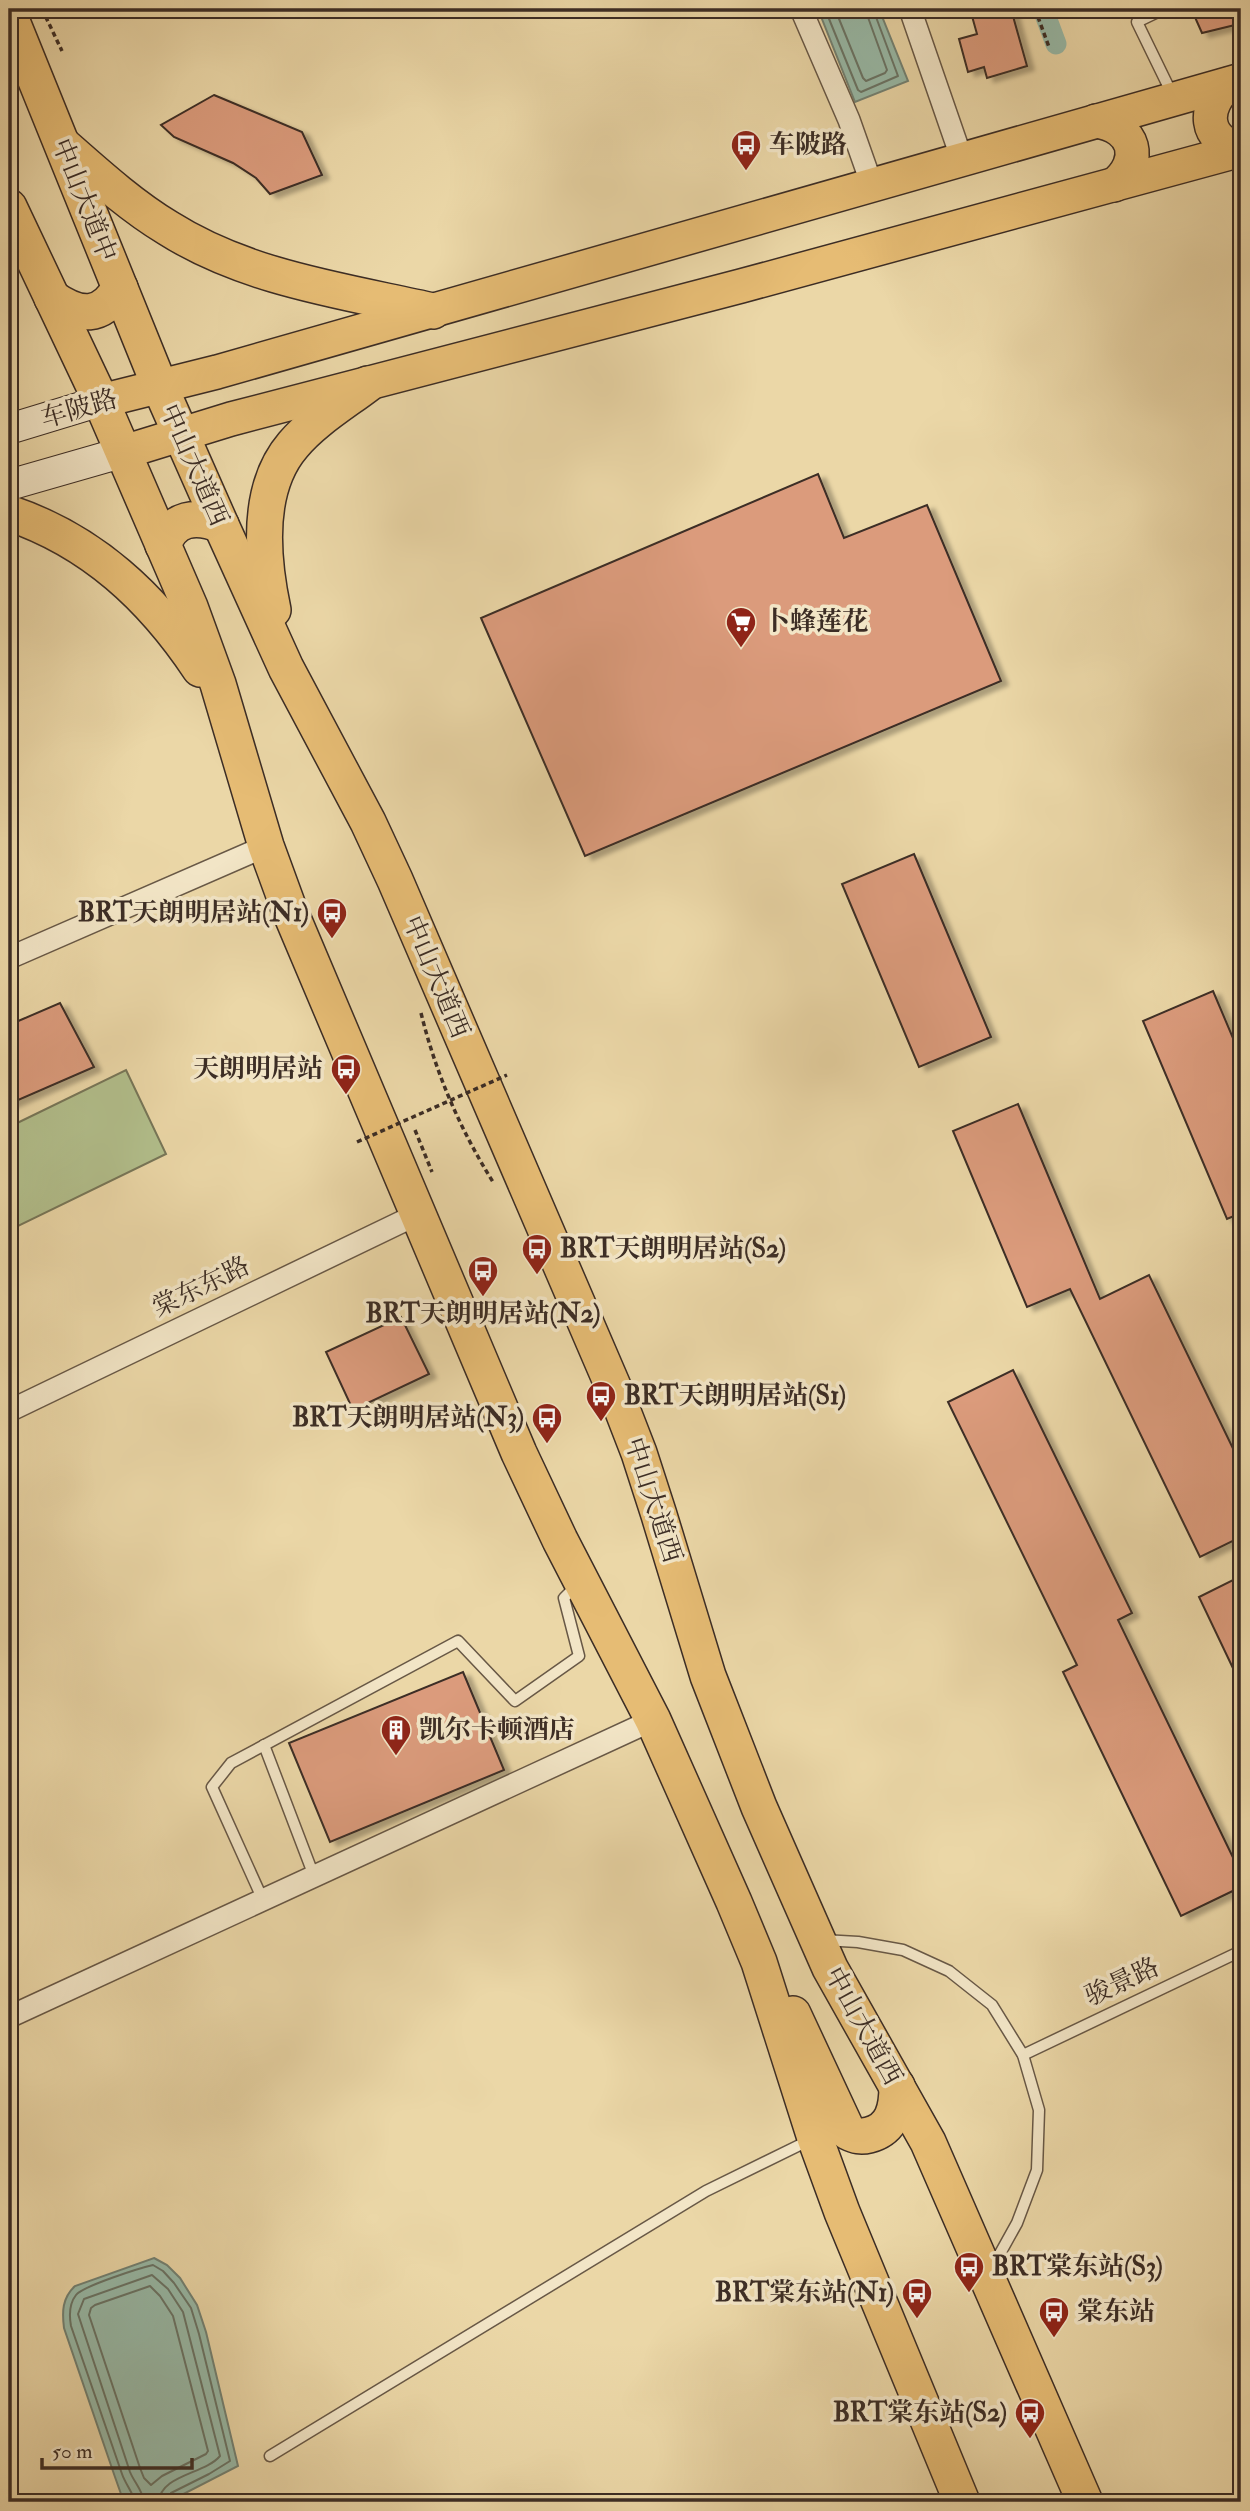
<svg xmlns="http://www.w3.org/2000/svg" width="1250" height="2511" font-family="'IM FELL Double Pica','Noto Serif SC',serif">
<style>
.green{fill:#b2bf8c;stroke:#777658;stroke-width:2}
.water{fill:#98baa8;stroke:#738274;stroke-width:2}
.lines{fill:none;stroke-linecap:round;stroke-linejoin:round}
.shore{stroke:#6a7466;stroke-width:2}
.canal{stroke:#98baa8;stroke-width:21}
.building{fill:#db9b7c;stroke:#3c2d25;stroke-width:2;filter:url(#shadow)}
.service-casing{stroke:#685846;stroke-width:13}
.minor-casing{stroke:#685846;stroke-width:24}
.secondary-casing{stroke:#3c2d25;stroke-width:32}
.primary-casing{stroke:#3c2d25;stroke-width:36}
.trunk-casing{stroke:#3c2d25;stroke-width:38}
.path{stroke:#3c2d25;stroke-width:3.5;stroke-dasharray:5 3.5;stroke-linecap:butt}
.service{stroke:#f2e5c6;stroke-width:10}
.minor{stroke:#f2e5c6;stroke-width:21}
.secondary{stroke:#f2e5c6;stroke-width:30}
.primary{stroke:#e6bc74;stroke-width:33}
.trunk{stroke:#e6bc74;stroke-width:35}
.path-bridge{stroke:#3c2d25;stroke-width:3.5;stroke-dasharray:5 3.5;stroke-linecap:butt}
.labels{text-anchor:middle;dominant-baseline:central;stroke-width:7;stroke-linejoin:round;paint-order:stroke}
.poi-label{font-size:26px;font-weight:bold;fill:#3c2d25;stroke:#f2e5c6;text-anchor:start}
.street-label{font-size:26px;fill:#3c2d25;stroke:#f2e5c6}
</style>
<defs>
<filter id="shadow"><feDropShadow dx="7" dy="4" stdDeviation="2" flood-color="#0004"/></filter>
</defs>
<rect width="100%" height="100%" fill="#ebd7a7"/>
<filter id="stains"><feTurbulence type="fractalNoise" baseFrequency=".00286" numOctaves="4"/><feColorMatrix values="0 0 0 0 .2 0 0 0 0 .09 0 0 0 0 .02 0 0 0 .5 -.17"/></filter>
<radialGradient id="worn" r=".72"><stop offset=".6" stop-color="#630" stop-opacity="0"/><stop offset="1" stop-color="#630" stop-opacity=".3"/></radialGradient>
<path class="green" d="M126,1070l40,84 -152,74 -5,-11v-90z"/>
<g class="water">
<path d="M818,9h61l29,72 -53,21z"/>
<path d="M154,2258l13,7 13,13 17,27 9,27 32,134 -70,36h-37l-10,-8 -6,-17 -51,-149c-2,-16 -2,-30 11,-42z"/>
</g>
<g class="lines">
<g class="shore">
<path d="M825,9l33,81 3,2 37,-16 -25,-67"/>
<path d="M835,9l28,69 3,3 19,-8 2,-3 -22,-61"/>
<path d="M150,2286l10,10 13,20 35,135 -2,3 -44,22 -11,9 -7,-7 -4,-10 -51,-153 2,-7 4,-3z"/>
<path d="M135,2502c-1,-7 -10,-19 -13,-28l-51,-148c-2,-11 -2,-22 5,-31 7,-9 64,-27 77,-30l10,6 11,12 17,25 8,26 31,127 -21,13 -38,19 -4,9"/>
<path d="M144,2502c-1,-11 -10,-20 -14,-30l-52,-158 6,-15 68,-24 16,14 15,23 37,144c-15,18 -60,19 -61,46"/>
</g>
<path class="canal" d="M1043,9l13,35"/>
</g>
<g class="building">
<path d="M970,9h41l16,57 -40,12 -3,-11 -16,5 -9,-33 18,-5z"/>
<path d="M1209,9h24l6,15 -37,9 -8,-18z"/>
<path d="M214,95l88,37 20,43 -52,19 -14,-16 -23,-15 -59,-26 -13,-12z"/>
<path d="M818,474l26,64 83,-33 74,176 -416,175 -104,-238z"/>
<path d="M914,854l77,183 -72,30 -77,-183z"/>
<path d="M1213,991l28,66v156l-14,6 -84,-198z"/>
<path d="M60,1003l34,64 -85,37v-79z"/>
<path d="M1018,1104l82,195 49,-24 92,190v72l-41,20 -130,-268 -43,18 -74,-176z"/>
<path d="M401,1317l28,57 -76,36 -27,-58z"/>
<path d="M1013,1370l119,243 -14,7 123,254v13l-60,29 -118,-244 14,-7 -129,-263z"/>
<path d="M1241,1576v109l-42,-88z"/>
<path d="M463,1672l41,98 -174,72 -41,-99z"/>
</g>
<g class="lines">
<g class="service-casing">
<g id="service">
<path d="M1164,9l-27,13 36,74"/>
<path d="M264,1745l50,131"/>
<path d="M263,1900l-51,-113 19,-24 227,-122 57,60 64,-45 -15,-58 13,-13"/>
<path d="M823,1940l35,2 45,8 46,21 43,34 31,50 16,55 -2,60 -20,53 -25,45"/>
<path d="M1023,2055l218,-104"/>
<path d="M270,2456l436,-265 106,-52"/>
</g>
</g>
<g class="minor-casing">
<g id="minor">
<path d="M801,9l48,111 18,51"/>
<path d="M910,9l47,136"/>
<path d="M9,958l257,-112"/>
<path d="M9,1411l409,-197"/>
<path d="M9,2017l644,-297"/>
</g>
</g>
<g class="secondary-casing">
<g id="secondary">
<path d="M9,429l92,-28"/>
<path d="M9,485l115,-33"/>
</g>
</g>
<g class="primary-casing">
<g id="primary">
<path d="M1229,84c-27,22 -26,57 12,65"/>
<path d="M1096,121c40,6 48,40 18,64"/>
<path d="M101,401l116,-29 1024,-292"/>
<path d="M124,452l107,-33 510,-133 500,-136"/>
</g>
</g>
<g class="trunk-casing">
<g id="trunk">
<path d="M9,14l151,373 61,138 65,143 82,154 27,58 220,511 24,62 20,62 49,161 51,131 71,161 98,174 157,360"/>
<path d="M63,145c33,29 67,60 105,83 79,50 175,63 265,83"/>
<path d="M9,207l92,194 89,206 28,77 48,162 23,63 230,544 41,87 93,180 81,182 25,60 56,176 27,74 120,290"/>
<path d="M52,298c28,19 49,21 68,-10"/>
<path d="M9,513c83,28 143,84 191,156"/>
<path d="M163,545c10,-28 33,-30 58,-20"/>
<path d="M273,610c-11,-52 -17,-122 20,-165 20,-24 50,-42 75,-61"/>
<path d="M793,2014l55,118c8,4 13,5 21,3 24,-6 28,-27 28,-49"/>
</g>
</g>
<g class="path">
<path d="M42,9l20,42"/>
<path d="M1035,9l14,38"/>
<path d="M421,1013c15,61 39,116 72,169"/>
<path d="M415,1130l17,42"/>
</g>
<use href="#service" class="service"/>
<use href="#minor" class="minor"/>
<use href="#secondary" class="secondary"/>
<use href="#primary" class="primary"/>
<use href="#trunk" class="trunk"/>
<path class="path-bridge" d="M357,1142l150,-67"/>
</g>
<defs>
<g id="bus-pin" transform="scale(1.575)"><path d="M0 17L-7.5 6A9.5 9.5 0 1 1 7.5 6Z" fill="#8f2418" stroke="#f2e5c6"/><path d="M-5-6H5V4H4V6H2V4H-2V6H-4V4H-5ZM-3.5-4V0h7V-4ZM-3.5 1.2v1.5H-2V1.2ZM2 1.2v1.5H3.5V1.2Z" fill="#fff"/></g>
<g id="supermarket-pin" transform="scale(1.575)"><path d="M0 17L-7.5 6A9.5 9.5 0 1 1 7.5 6Z" fill="#8f2418" stroke="#f2e5c6"/><path d="M-6-5.5h2.5l.6 2H6L4.5 2H-2.5L-4.4-4H-6ZM-1.5 3.2a1.3 1.3 0 1 0 .1 0ZM3 3.2a1.3 1.3 0 1 0 .1 0Z" fill="#fff"/></g>
<g id="building-pin" transform="scale(1.575)"><path d="M0 17L-7.5 6A9.5 9.5 0 1 1 7.5 6Z" fill="#8f2418" stroke="#f2e5c6"/><path d="M-4-6H4V6H1V3H-1V6H-4ZM-2.5-4.3h1.7v1.8h-1.7ZM.8-4.3h1.7v1.8H.8ZM-2.5-1h1.7V.8h-1.7ZM.8-1h1.7V.8H.8Z" fill="#fff"/></g>
</defs>
<g fill-rule="evenodd">
<use href="#bus-pin" x="746" y="145"/>
<use href="#supermarket-pin" x="741" y="622"/>
<use href="#bus-pin" x="332" y="913"/>
<use href="#bus-pin" x="346" y="1069"/>
<use href="#bus-pin" x="537" y="1249"/>
<use href="#bus-pin" x="483" y="1271"/>
<use href="#bus-pin" x="601" y="1396"/>
<use href="#bus-pin" x="547" y="1418"/>
<use href="#building-pin" x="396" y="1730"/>
<use href="#bus-pin" x="969" y="2267"/>
<use href="#bus-pin" x="917" y="2293"/>
<use href="#bus-pin" x="1054" y="2312"/>
<use href="#bus-pin" x="1030" y="2413"/>
</g>
<g class="labels">
<g class="poi-label">
<text x="769" y="145">车陂路</text>
<text x="764" y="622">卜蜂莲花</text>
<text x="309" y="913" text-anchor="end">BRT天朗明居站(N1)</text>
<text x="323" y="1069" text-anchor="end">天朗明居站</text>
<text x="560" y="1249">BRT天朗明居站(S2)</text>
<text x="483" y="1314" text-anchor="middle">BRT天朗明居站(N2)</text>
<text x="624" y="1396">BRT天朗明居站(S1)</text>
<text x="524" y="1418" text-anchor="end">BRT天朗明居站(N3)</text>
<text x="419" y="1730">凯尔卡顿酒店</text>
<text x="992" y="2267">BRT棠东站(S3)</text>
<text x="894" y="2293" text-anchor="end">BRT棠东站(N1)</text>
<text x="1077" y="2312">棠东站</text>
<text x="1007" y="2413" text-anchor="end">BRT棠东站(S2)</text>
</g>
<g class="street-label">
<text transform="translate(84 200) rotate(68)">中山大道中</text>
<text transform="translate(79 409) rotate(-16)">车陂路</text>
<text transform="translate(194 465) rotate(66)">中山大道西</text>
<text transform="translate(436 977) rotate(67)">中山大道西</text>
<text transform="translate(201 1287) rotate(-26)">棠东东路</text>
<text transform="translate(653 1500) rotate(72)">中山大道西</text>
<text transform="translate(1122 1982) rotate(-25)">骏景路</text>
<text transform="translate(863 2026) rotate(61)">中山大道西</text>
</g>
</g>
<rect width="1250" height="2511" fill="none" stroke="#ebd7a7" stroke-width="35"/>
<rect x="10" y="10" width="1229" height="2490" fill="none" stroke="#3c2d25" stroke-width="3.5"/>
<rect x="18" y="18" width="1215" height="2476" fill="none" stroke="#3c2d25" stroke-width="2"/>
<path d="M42 2458v10h150v-10" fill="none" stroke="#3c2d25" stroke-width="3.5"/>
<text x="52" y="2458" font-size="21" fill="#3c2d25" stroke="#f2e5c6" stroke-width="5" paint-order="stroke">50 m</text>
<rect width="100%" height="100%" filter="url(#stains)"/>
<rect width="100%" height="100%" fill="url(#worn)"/>
</svg>
